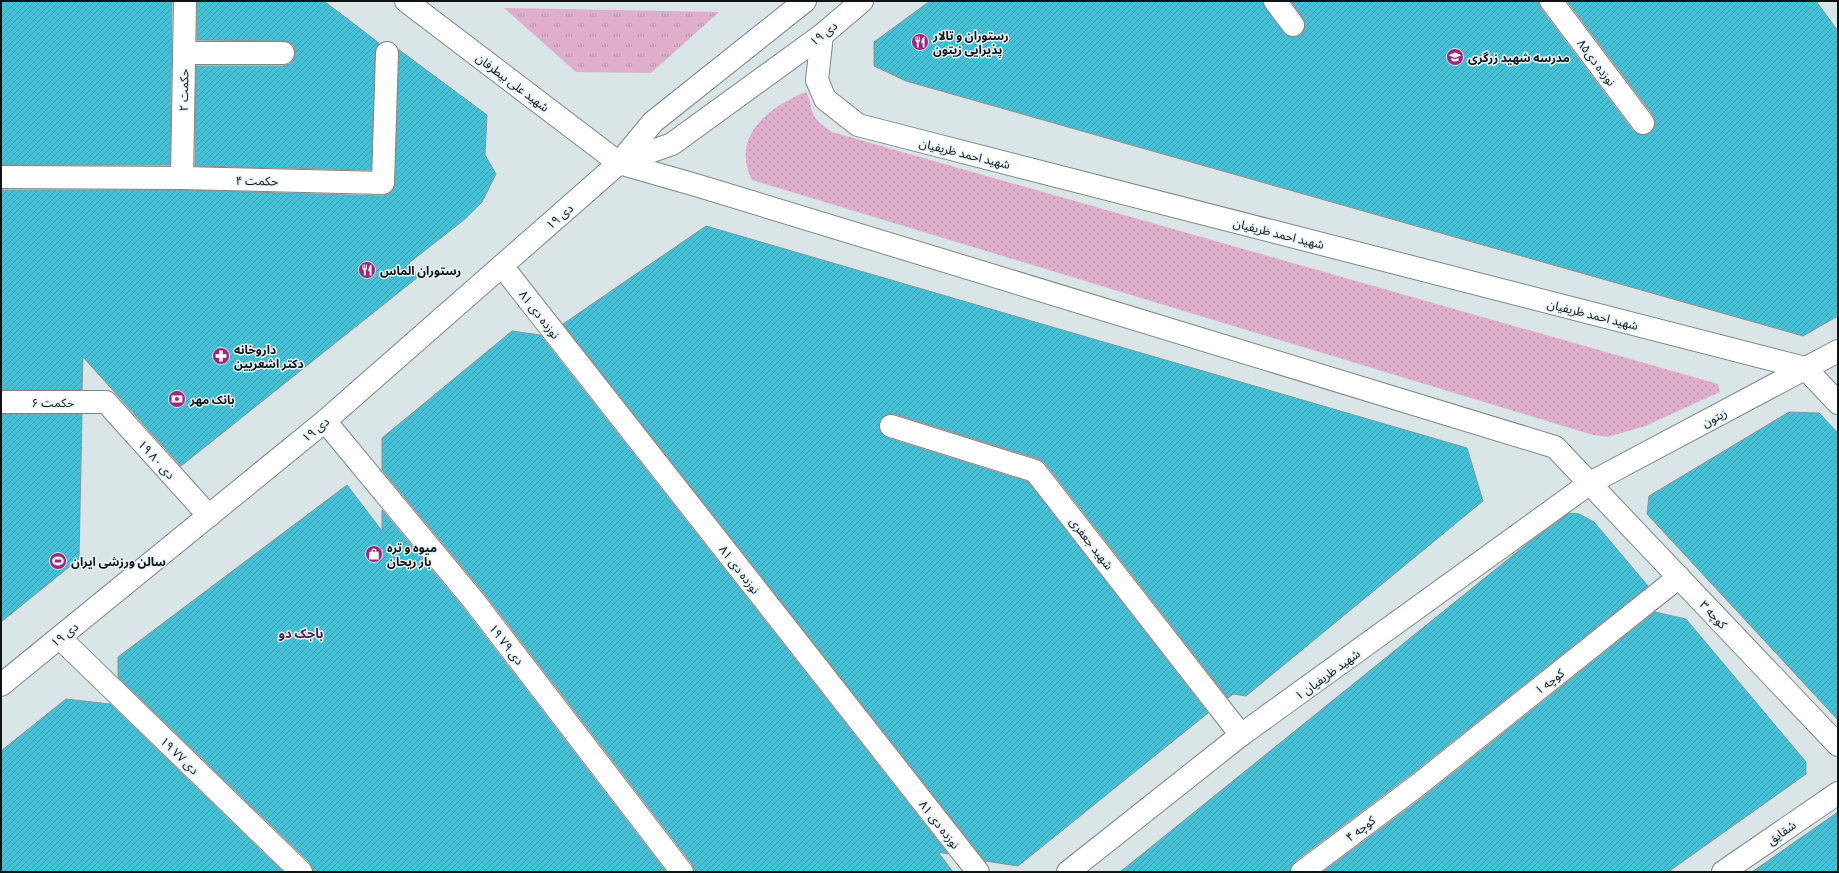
<svg xmlns="http://www.w3.org/2000/svg" width="1839" height="873" font-family="'Exo 2','Noto Sans Arabic',sans-serif">
<style>
.grass{fill:url(#grass-dots)}
.park{fill:url(#park-tufts)}
.building{fill:url(#building-hatch);stroke:#899597}
.lines{fill:none;stroke-linecap:round;stroke-linejoin:round}
.minor-casing{stroke:#7b8789;stroke-width:24}
.major-casing{stroke:#7b8789;stroke-width:24}
.minor{stroke:#fff;stroke-width:22}
.major{stroke:#fff;stroke-width:22}
.labels{text-anchor:middle;dominant-baseline:central;stroke-width:3;stroke-linejoin:round;paint-order:stroke}
.street-label{font-size:12px;fill:#0f1314;stroke:#e6f2f5}
.poi-label{font-size:12px;font-weight:bold;fill:#0f1314;stroke:#e6f2f5;text-anchor:start}
.neighbourhood-label{font-size:13px;font-weight:bold;fill:#531941;stroke:#e6f2f5}
</style>
<defs>
<pattern id="grass-dots" width="8" height="8" patternUnits="userSpaceOnUse"><rect width="8" height="8" fill="#deaecb"/><path d="M2 2h.1M6 6h.1" fill="none" stroke="#bd95ad" stroke-width="1.8" stroke-linecap="round"/></pattern>
<pattern id="park-tufts" width="24" height="20" patternUnits="userSpaceOnUse"><rect width="24" height="20" fill="#deaecb"/><path d="M3 7l-1-3M5 7V3M7 7l1-3M15 17l-1-3M17 17v-4M19 17l1-3" fill="none" stroke="#bd95ad"/></pattern>
<pattern id="building-hatch" width="6" height="6" patternUnits="userSpaceOnUse"><rect width="6" height="6" fill="#45c0d5"/><path d="M-1 1l2-2M0 6l6-6M5 7l2-2" fill="none" stroke="#3ba4b6"/></pattern>
</defs>
<rect width="100%" height="100%" fill="#d9e5e7"/>
<path class="grass" d="M806,92c6,11 3,10 6,19 3,10 11,15 20,21l886,252 2,8 -75,34 -37,11 -15,-2 -841,-255c-22,-44 17,-73 54,-88z"/>
<path class="park" d="M504,8l215,4 -68,61 -75,-1z"/>
<g class="building">
<path d="M1,1h171l-2,164h-169z"/>
<path d="M197,1h127l55,42 -4,10 -4,117 -176,-4 1,-100h87l7,-2 4,-5 1,-6 -1,-7 -5,-4 -6,-1 -86,-1z"/>
<path d="M930,1h333l2,7 18,24 5,4 6,1 7,-2 3,-5 1,-6 -2,-6 -12,-17h248l2,8 92,122 5,3 6,1 6,-2 4,-5 1,-6 -2,-7 -86,-114h249l22,30v285l-35,20 -897,-255 -32,-15v-24z"/>
<path d="M398,49l89,66 -2,40 11,19 -14,28 -17,17 -56,44 9,14 -237,189 -98,-109 -1,33h-81v-200h181l201,6 6,-2 4,-4 2,-7z"/>
<path d="M706,226l761,222 16,53 -237,195 -13,-2 -5,4 -183,-235 -6,-4 -144,-45h-6l-6,3 -4,5v6l3,6 5,4 141,44 180,231 -190,153 -33,-5 -422,-537z"/>
<path d="M512,331l28,4 408,519 -10,-2 15,20h-259l-2,-8 -208,-271 -102,-123v-32z"/>
<path d="M1789,412l30,1 19,20v287l-191,-206 2,-18z"/>
<path d="M1,414h81l-3,145 -78,63z"/>
<path d="M347,485l35,46v-21l82,99 202,263h-353l-3,-9 -192,-186v-20z"/>
<path d="M1569,513l10,1 15,8 54,64 -238,189 -116,87 -3,5 -1,5h-170l407,-328z"/>
<path d="M1655,612l31,7 120,143v12l-138,98h-345l103,-77z"/>
<path d="M66,699l44,5 173,168h-282v-121z"/>
<path d="M1838,812v60h-86l47,-33z"/>
</g>
<g class="lines">
<g class="minor-casing">
<g id="minor">
<path d="M406,1l213,162 80,23 856,261 283,298"/>
<path d="M1275,1l18,24"/>
<path d="M1551,1l92,122"/>
<path d="M822,35l-5,45 8,19 33,26 947,243 33,35"/>
<path d="M184,53h99"/>
<path d="M1,177l181,1 201,5 4,-130"/>
<path d="M182,178l3,-177"/>
<path d="M502,266l476,606"/>
<path d="M1,402h105l103,114"/>
<path d="M325,421l149,180 208,271"/>
<path d="M891,426l144,45 206,264"/>
<path d="M60,638l241,234"/>
<path d="M1068,872l173,-137 349,-252 248,-132"/>
<path d="M1302,872l116,-87 261,-208"/>
<path d="M1723,872l115,-79"/>
</g>
</g>
<g class="major-casing">
<g id="major">
<path d="M619,163l53,-19 150,-109 40,-34"/>
<path d="M1,685l324,-264 294,-258 34,-41 152,-121"/>
</g>
</g>
<use href="#minor" class="minor"/>
<use href="#major" class="major"/>
</g>
<defs>
<g id="restaurant-disc" transform="scale(0.9)"><circle r="9.5" fill="#a0277d" stroke="#e6f2f5"/><path d="M-5-6h1v4h1v-4h1v4h1v-4h1v5L-1.5 .5V6h-2V.5L-5-1ZM5-6V6H3V1.5H1.5Q1.5-4 5-6Z" fill="#fff"/></g>
<g id="school-disc" transform="scale(0.9)"><circle r="9.5" fill="#a0277d" stroke="#e6f2f5"/><path d="M0-5L7-2L0 1L-7-2ZM-4 1L0 2.5L4 1V4Q0 6-4 4Z" fill="#fff"/></g>
<g id="pharmacy-disc" transform="scale(0.9)"><circle r="9.5" fill="#a0277d" stroke="#e6f2f5"/><path d="M-2-6h4v4h4v4h-4v4h-4v-4h-4v-4h4Z" fill="#fff"/></g>
<g id="bank-disc" transform="scale(0.9)"><circle r="9.5" fill="#a0277d" stroke="#e6f2f5"/><path d="M-6-4H6V4H-6ZM0-2.3a2.3 2.3 0 1 0 0 4.6a2.3 2.3 0 1 0 0-4.6Z" fill="#fff"/></g>
<g id="shop-disc" transform="scale(0.9)"><circle r="9.5" fill="#a0277d" stroke="#e6f2f5"/><path d="M-5-2.5h2.3a2.7 3.5 0 0 1 5.4 0H5L5.5 6h-11ZM-1.5-2.5h3a1.5 2.3 0 0 0-3 0Z" fill="#fff"/></g>
<g id="stadium-disc" transform="scale(0.9)"><circle r="9.5" fill="#a0277d" stroke="#e6f2f5"/><path d="M0-5a6.5 5 0 1 0 0 10a6.5 5 0 1 0 0-10ZM-3.5-1.8h7v3.6h-7Z" fill="#fff"/></g>
</defs>
<g fill-rule="evenodd">
<use href="#restaurant-disc" x="920" y="42"/>
<use href="#school-disc" x="1455" y="57"/>
<use href="#restaurant-disc" x="367" y="270"/>
<use href="#pharmacy-disc" x="221" y="356"/>
<use href="#bank-disc" x="177" y="399"/>
<use href="#shop-disc" x="374" y="554"/>
<use href="#stadium-disc" x="58" y="561"/>
</g>
<g class="labels">
<g class="street-label">
<text transform="translate(823 33) rotate(-38)">۱۹ دی</text>
<text transform="translate(1597 62) rotate(53)">نوزده دی۸۵</text>
<text transform="translate(513 82) rotate(37)">شهید علی بیطرفان</text>
<text transform="translate(183 90) rotate(-89)">حکمت ۲</text>
<text transform="translate(965 153) rotate(14)">شهید احمد ظریفیان</text>
<text transform="translate(257 180) rotate(1)">حکمت ۴</text>
<text transform="translate(559 216) rotate(-41)">۱۹ دی</text>
<text transform="translate(1279 233) rotate(14)">شهید احمد ظریفیان</text>
<text transform="translate(540 314) rotate(52)">نوزده دی ۸۱</text>
<text transform="translate(1593 314) rotate(14)">شهید احمد ظریفیان</text>
<text x="53" y="402">حکمت ۶</text>
<text transform="translate(1714 417) rotate(-28)">زيتون</text>
<text transform="translate(315 429) rotate(-40)">۱۹ دی</text>
<text transform="translate(157 459) rotate(48)">۱۹ دی ۸۰</text>
<text transform="translate(1092 543) rotate(52)">شهید جعفری</text>
<text transform="translate(740 569) rotate(52)">نوزده دی ۸۱</text>
<text transform="translate(1714 614) rotate(47)">کوچه ۳</text>
<text transform="translate(64 634) rotate(-39)">۱۹ دی</text>
<text transform="translate(507 644) rotate(52)">۱۹ دی ۷۹</text>
<text transform="translate(1327 674) rotate(-36)">شهید ظریفیان ۱</text>
<text transform="translate(1549 681) rotate(-38)">کوچه ۱</text>
<text transform="translate(180 755) rotate(44)">۱۹ دی ۷۷</text>
<text transform="translate(940 824) rotate(52)">نوزده دی ۸۱</text>
<text transform="translate(1360 828) rotate(-37)">کوچه ۴</text>
<text transform="translate(1781 832) rotate(-35)">شقایق</text>
</g>
<g class="poi-label">
<text x="933" y="35">رستوران و تالار<tspan x="933" dy="14">پذیرایی زیتون</tspan></text>
<text x="1468" y="57">مدرسه شهید زرگری</text>
<text x="380" y="270">رستوران الماس</text>
<text x="234" y="349">داروخانه<tspan x="234" dy="14">دکتر اشعریین</tspan></text>
<text x="190" y="399">بانک مهر</text>
<text x="387" y="547">میوه و تره<tspan x="387" dy="14">بار ریحان</tspan></text>
<text x="71" y="561">سالن ورزشی ایران</text>
</g>
<g class="neighbourhood-label">
<text x="301" y="633">باجک دو</text>
</g>
</g>
<rect width="1839" height="873" fill="none" stroke="#0f1314" stroke-width="4"/>
</svg>
